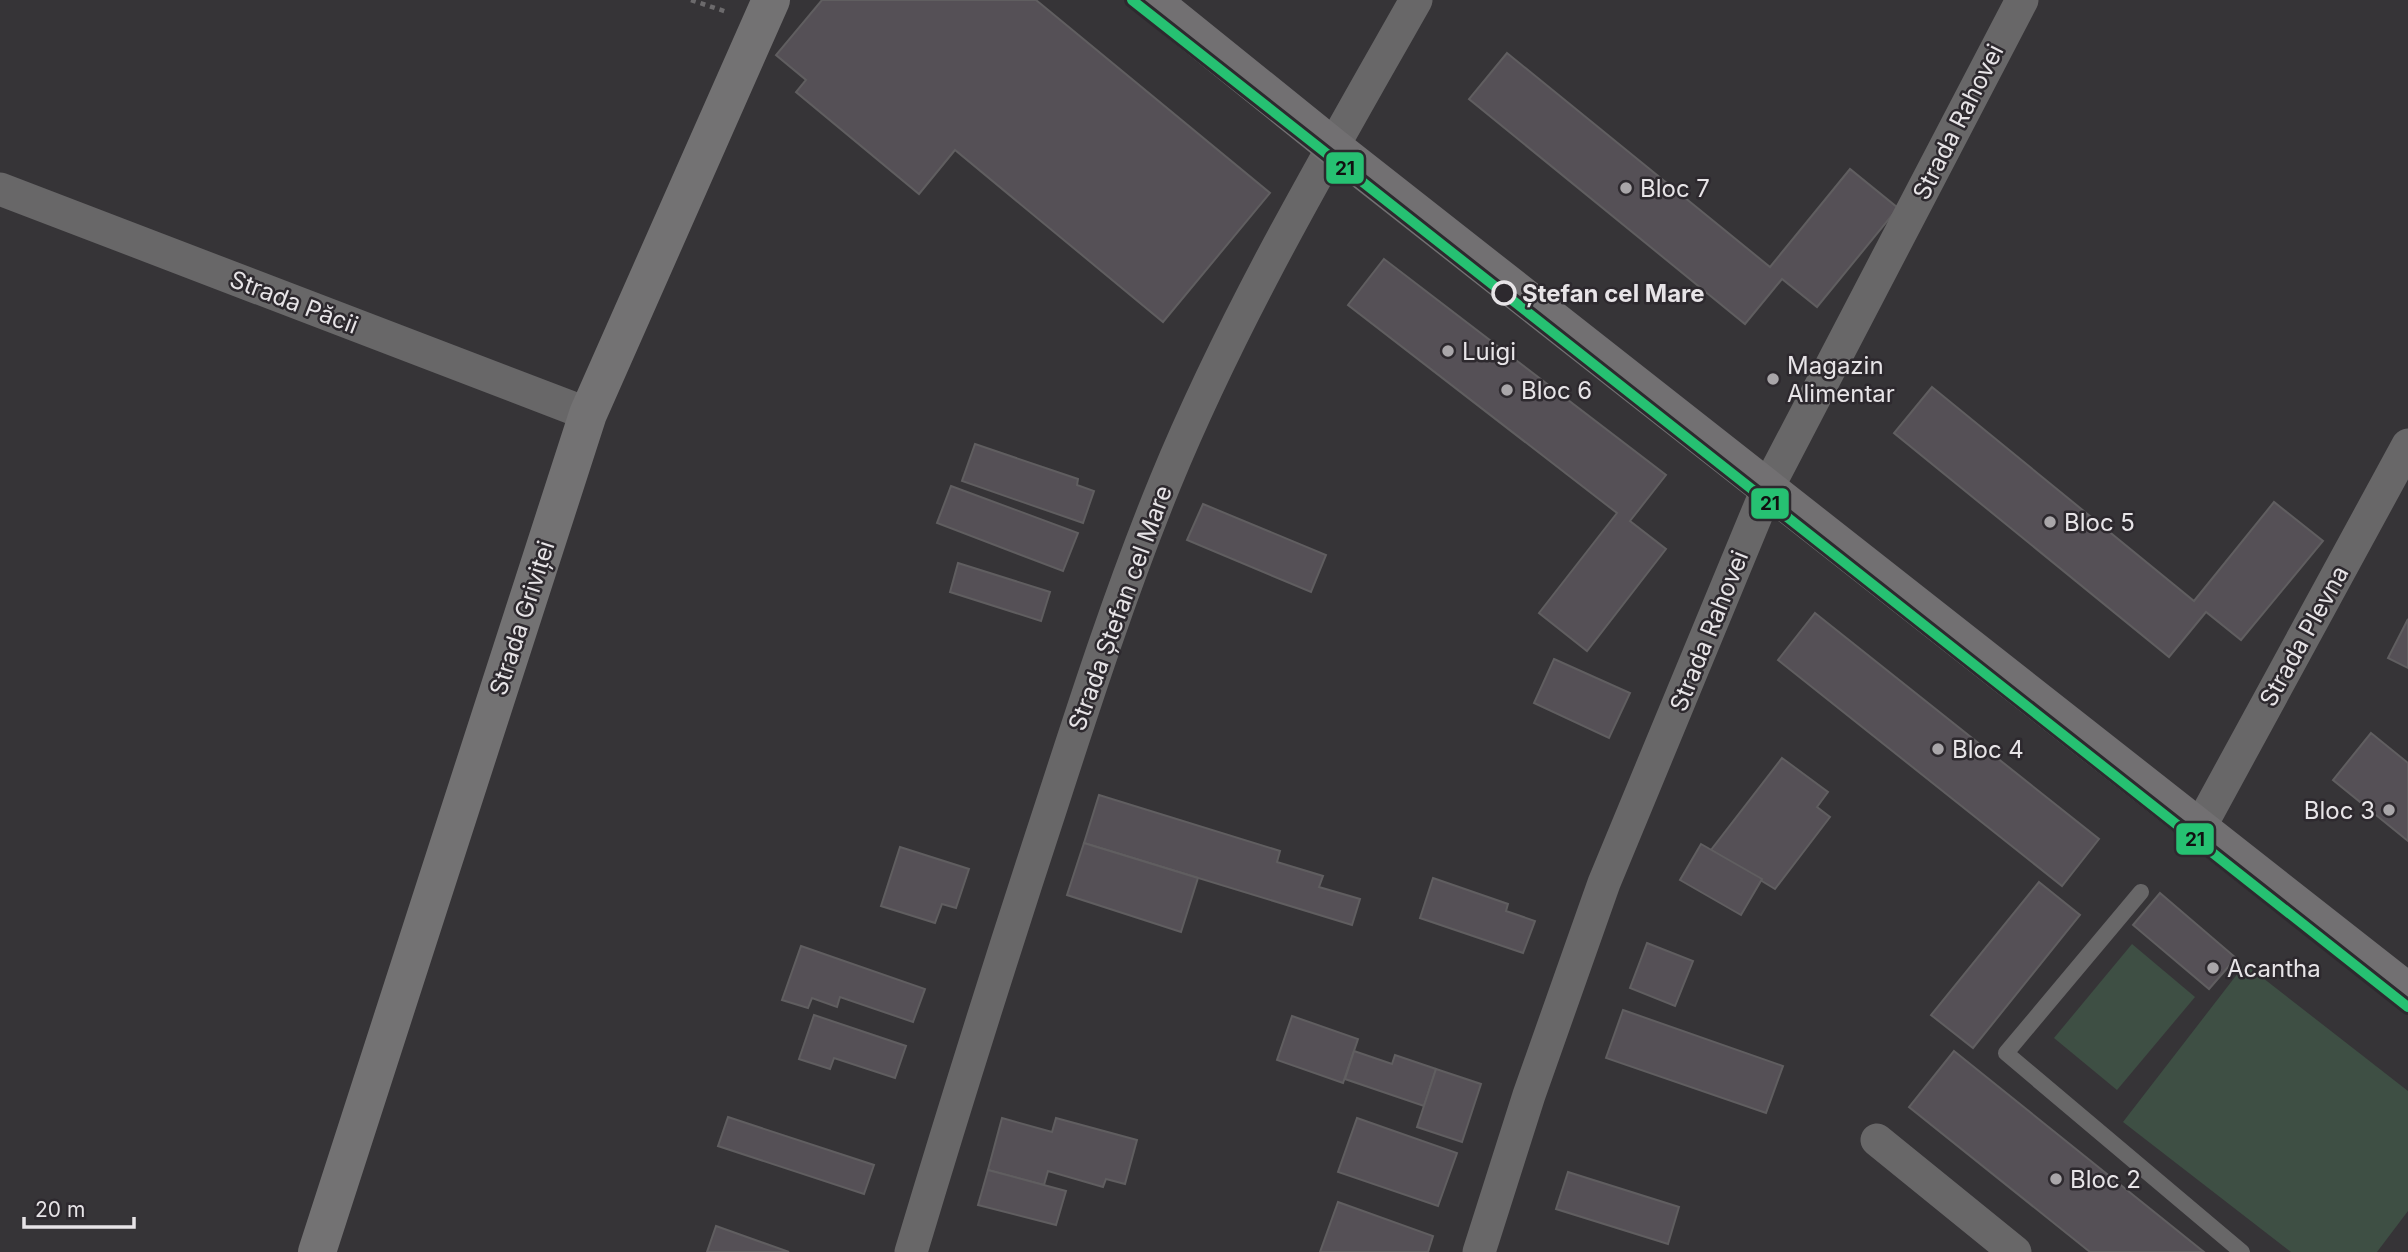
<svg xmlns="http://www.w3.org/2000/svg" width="2408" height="1252" font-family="Inter,sans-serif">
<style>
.green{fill:#3e4f44}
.building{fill:#555056;stroke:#605e60;stroke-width:2}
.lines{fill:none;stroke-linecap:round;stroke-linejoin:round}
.path{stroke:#6c6a6c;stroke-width:4.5;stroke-dasharray:5 5;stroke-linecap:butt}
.lane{stroke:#686768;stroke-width:16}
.street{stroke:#686768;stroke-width:33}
.secondary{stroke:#737273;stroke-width:38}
.primary{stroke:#727072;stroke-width:38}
.tram-1-casing{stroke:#2d292e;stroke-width:16}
.tram-1{stroke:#26c172;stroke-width:10}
.poi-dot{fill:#a9a6a9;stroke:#2d292e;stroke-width:2.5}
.stop-dot{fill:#2d292e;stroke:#e7e4e7;stroke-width:3.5}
.labels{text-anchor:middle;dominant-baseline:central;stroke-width:5;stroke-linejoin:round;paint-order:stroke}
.street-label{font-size:24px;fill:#e7e4e7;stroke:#2d292e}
.poi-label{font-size:24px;fill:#e7e4e7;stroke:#2d292e;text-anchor:start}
.stop-label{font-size:24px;font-weight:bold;fill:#e7e4e7;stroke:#2d292e;text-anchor:start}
.line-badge{stroke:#2d292e;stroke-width:2.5}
.pale-badge-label{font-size:19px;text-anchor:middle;font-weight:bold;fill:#111}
</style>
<rect width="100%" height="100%" fill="#363437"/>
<g class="green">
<path d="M2132,944l63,53 -78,93 -63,-52z"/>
<path d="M2245,964l163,127v120l-31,41h-86l-168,-130z"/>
</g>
<g class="building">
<path d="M822,0h214l234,193 -107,129 -208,-172 -36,44 -123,-102 10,-12 -30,-25z"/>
<path d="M1507,53l263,214 80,-98 48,39 -81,99 -35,-28 -37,45 -276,-225z"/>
<path d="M1384,259l282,216 -36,46 36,28 -79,102 -48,-38 78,-100 -269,-208z"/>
<path d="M1932,387l262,214 80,-99 49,39 -82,99 -35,-28 -37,45 -275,-224z"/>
<path d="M975,444l103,35 -1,6 17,6 -11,32 -121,-42z"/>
<path d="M951,486l127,47 -15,38 -126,-48z"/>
<path d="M1203,504l123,51 -15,37 -124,-52z"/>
<path d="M958,563l92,29 -9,29 -91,-29z"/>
<path d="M1815,613l284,226 -37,47 -284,-226z"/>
<path d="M2408,619v49l-20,-10z"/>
<path d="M1554,659l76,34 -21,45 -75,-35z"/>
<path d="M2371,733l37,30v78l-75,-61z"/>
<path d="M1782,758l46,34 -11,15 13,10 -55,72 -64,-39z"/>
<path d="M1099,795l181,56 -3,11 46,14 -4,11 41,12 -8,26 -268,-82z"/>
<path d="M1084,843l114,35 -17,54 -114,-37z"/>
<path d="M1701,844l61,35 -21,36 -61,-35z"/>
<path d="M900,847l69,22 -13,39 -14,-4 -7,19 -54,-17z"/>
<path d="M1433,878l75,26 -2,7 29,10 -12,32 -103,-35z"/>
<path d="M2039,882l41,33 -107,133 -42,-33z"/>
<path d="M2160,893l76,65 -27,31 -76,-64z"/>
<path d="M1647,943l46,18 -18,45 -45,-18z"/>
<path d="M801,946l124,43 -12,33 -73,-25 -3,10 -25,-9 -4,10 -26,-8z"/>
<path d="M1623,1010l160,56 -17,47 -160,-55z"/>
<path d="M814,1015l92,31 -11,32 -61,-20 -4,11 -31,-10z"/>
<path d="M1292,1016l66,23 -15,44 -66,-23z"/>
<path d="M1354,1051l38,13 3,-9 41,14 -12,37 -79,-27z"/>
<path d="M1954,1051l250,201h-114l-181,-145z"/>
<path d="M1436,1069l45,15 -19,58 -45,-15z"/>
<path d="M728,1117l146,48 -10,29 -146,-48z"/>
<path d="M1002,1118l50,14 4,-14 81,22 -12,44 -19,-5 -3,8 -55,-16 -4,14 -56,-15z"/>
<path d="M1357,1118l100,35 -19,53 -100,-34z"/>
<path d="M988,1170l78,21 -10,34 -78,-20z"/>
<path d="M1568,1172l111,35 -11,37 -112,-35z"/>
<path d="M1338,1202l95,34 -5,16h-108z"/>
<path d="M716,1226l73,26h-82z"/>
</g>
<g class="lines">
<path class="path" d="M691,0l36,12"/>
<path class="lane" d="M2141,892l-135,161 236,199"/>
<g class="street">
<path d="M0,189l588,225"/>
<path d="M2200,827l208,-382"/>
<path d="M1877,1140l138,112"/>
<path d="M911,1252c45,-150 92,-299 141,-448 35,-108 70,-216 113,-321 69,-168 162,-326 251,-483"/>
<path d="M1479,1252l50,-157 75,-212 164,-396 254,-487"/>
</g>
<path class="secondary" d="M317,1252l271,-838 183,-414"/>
<path class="primary" d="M1151,0l181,146 1076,846"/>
<g class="tram-1-casing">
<path id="tram-1" d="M1132,0l1276,1007"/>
</g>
<use href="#tram-1" class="tram-1"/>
</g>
<g class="poi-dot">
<circle cx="1626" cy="188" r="7"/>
<circle cx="1448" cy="351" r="7"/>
<circle cx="1773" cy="379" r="7"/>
<circle cx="1507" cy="390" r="7"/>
<circle cx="2050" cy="522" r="7"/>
<circle cx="1938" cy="749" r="7"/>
<circle cx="2389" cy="810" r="7"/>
<circle cx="2213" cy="968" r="7"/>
<circle cx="2056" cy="1179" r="7"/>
</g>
<circle class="stop-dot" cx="1504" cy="293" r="11"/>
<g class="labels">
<g class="street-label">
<text transform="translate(1958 122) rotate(-63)">Strada Rahovei</text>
<text transform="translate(294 302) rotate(21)">Strada Păcii</text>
<text transform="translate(1120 608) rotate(-70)">Strada Ștefan cel Mare</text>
<text transform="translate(522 618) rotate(-72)">Strada Griviței</text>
<text transform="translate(1709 631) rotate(-68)">Strada Rahovei</text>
<text transform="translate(2304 636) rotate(-61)">Strada Plevna</text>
</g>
<g class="poi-label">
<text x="1640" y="188">Bloc 7</text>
<text x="1462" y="351">Luigi</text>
<text x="1787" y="365">Magazin<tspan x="1787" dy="28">Alimentar</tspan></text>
<text x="1521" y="390">Bloc 6</text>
<text x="2064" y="522">Bloc 5</text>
<text x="1952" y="749">Bloc 4</text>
<text x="2375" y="810" text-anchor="end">Bloc 3</text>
<text x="2227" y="968">Acantha</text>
<text x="2070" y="1179">Bloc 2</text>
</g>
<g class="stop-label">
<text x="1522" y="293">Ștefan cel Mare</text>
</g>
</g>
<g class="line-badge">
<rect x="1325" y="151" width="40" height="34" rx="7" fill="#26c172"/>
<rect x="1750" y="487" width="40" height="33" rx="7" fill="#26c172"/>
<rect x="2175" y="822" width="40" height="34" rx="7" fill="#26c172"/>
</g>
<g class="pale-badge-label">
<text x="1345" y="175">21</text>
<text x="1770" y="510">21</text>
<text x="2195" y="846">21</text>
</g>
<path d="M24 1217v10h110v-10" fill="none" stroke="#e7e4e7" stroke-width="3.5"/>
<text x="35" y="1217" font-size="21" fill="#e7e4e7" stroke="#2d292e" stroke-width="5" paint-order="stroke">20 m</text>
</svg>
